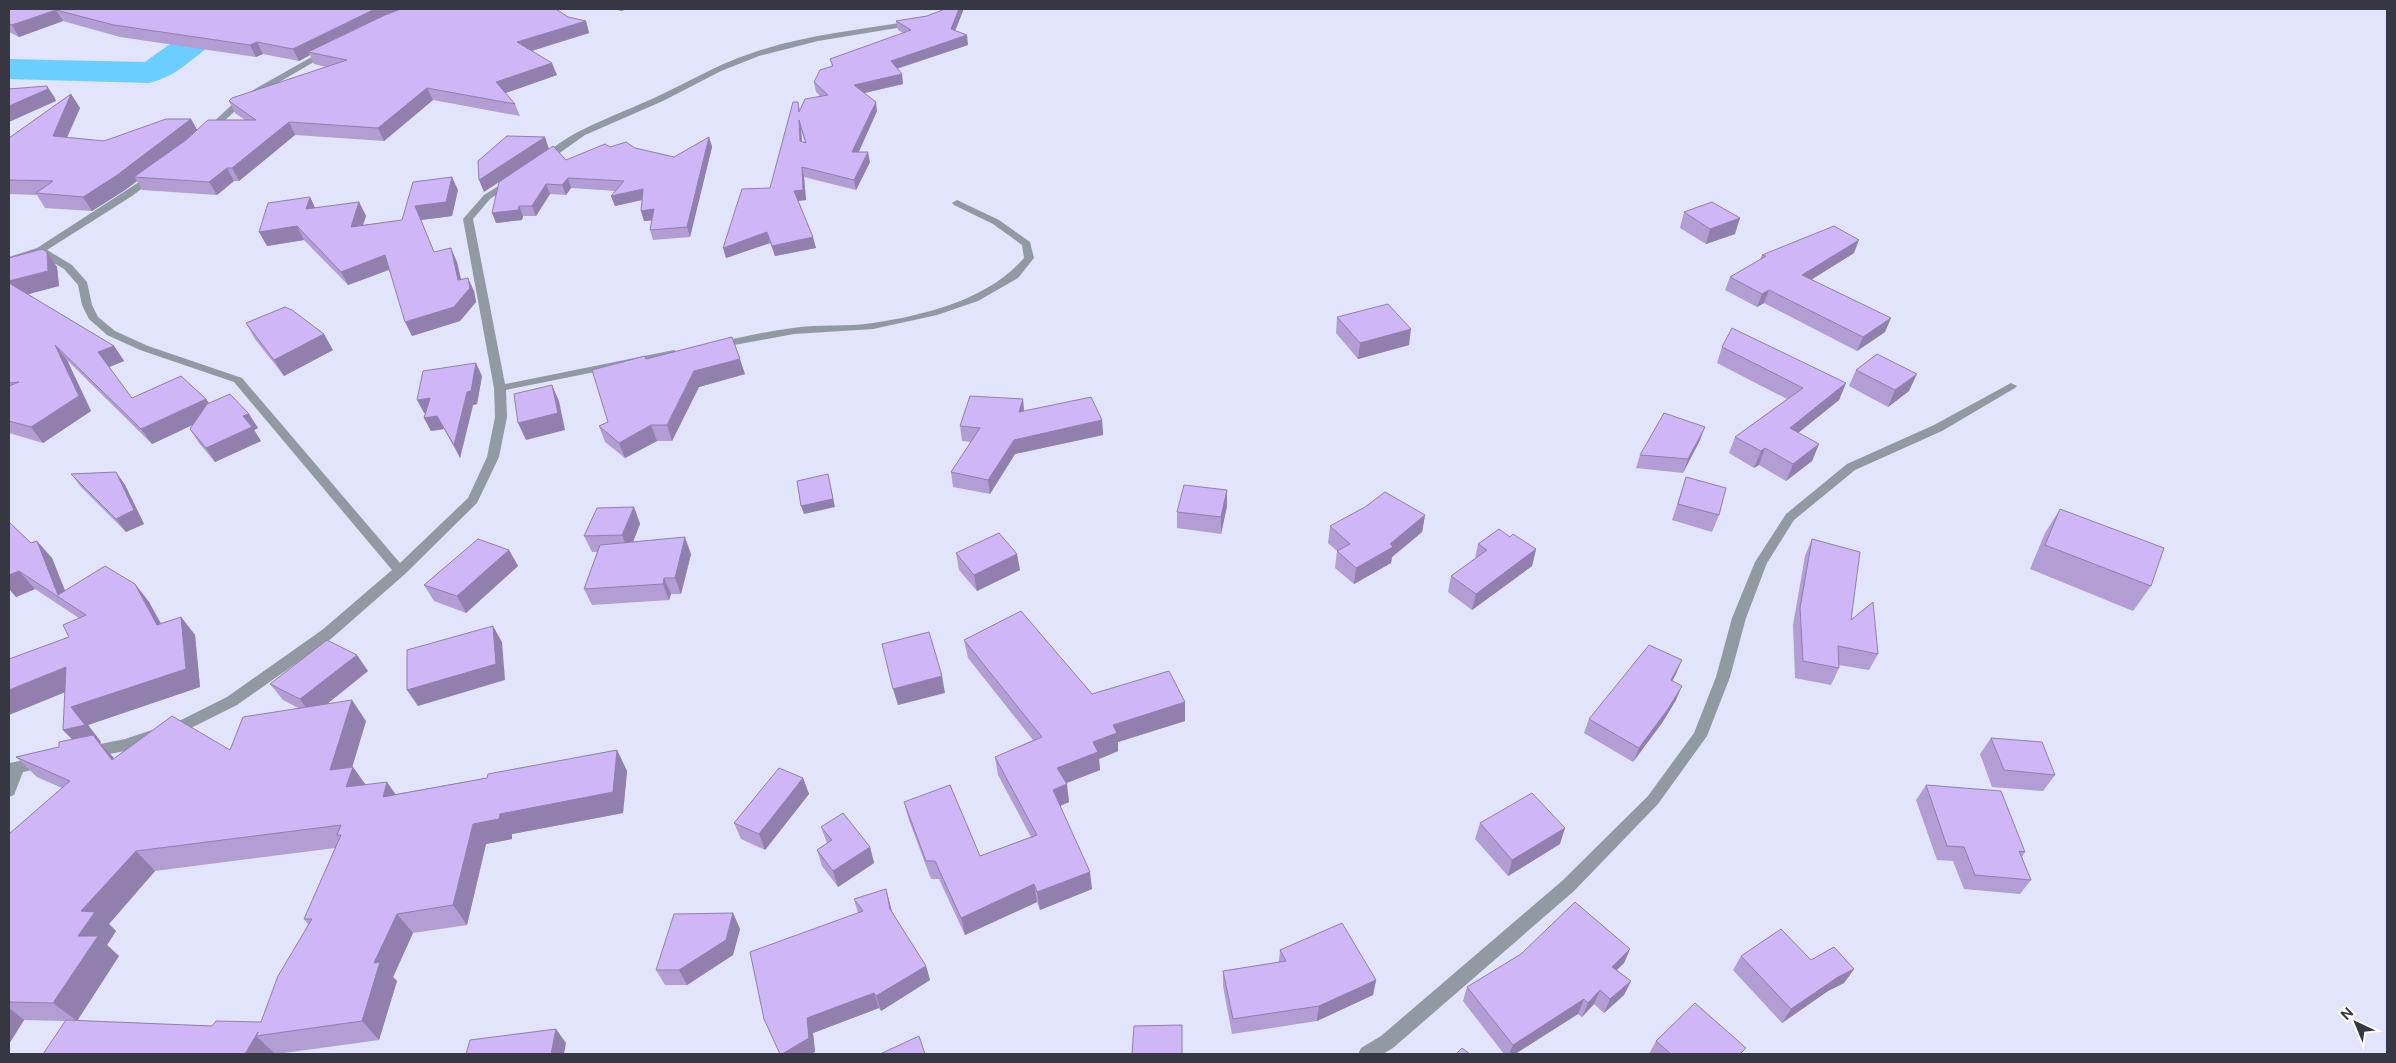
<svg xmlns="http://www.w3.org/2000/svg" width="2396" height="1063" font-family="'Public Sans',sans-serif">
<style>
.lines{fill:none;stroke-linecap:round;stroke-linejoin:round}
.river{fill:#6acefe;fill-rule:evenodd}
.minor{fill:#9199a3;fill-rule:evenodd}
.wall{fill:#b29dd4;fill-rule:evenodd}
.shaded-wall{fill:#917fad}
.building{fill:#cfb6f7;stroke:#917fad;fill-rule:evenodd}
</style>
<rect width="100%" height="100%" fill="#e1e4fa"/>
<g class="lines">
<path class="river" d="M232,9h55l-5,7c-22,5 -42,10 -61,22 -26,17 -42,38 -72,45l-140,-4v-20l136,3 54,-39z"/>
<g class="minor">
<path d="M912,21l4,2 -1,2 -97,16 -59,15 -38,15 -58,30 -78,34 -38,27 -7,-2c23,-26 67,-41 98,-55 39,-16 74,-39 114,-52 51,-18 107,-23 160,-32z"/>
<path d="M324,50l7,2 -86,50 -33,30 -7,-2 34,-32z"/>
<path d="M153,173l3,1v4l-24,18 -85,54 25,15 15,17 5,23 6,12 17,14 33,15 94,32 158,185 68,-65 19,-41 8,-40 -1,-29 -31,-169 21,-24 24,-15 8,2 -26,17 -17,20 32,165 169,-34 5,3 -5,3 -168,34 1,27 -8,40 -22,46 -72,71 -73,64 -95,67 -46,23 -20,7 -5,-2 -2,-4 2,-4 15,-5 46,-23 95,-67 70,-60 -158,-188 -94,-32 -33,-15 -18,-16 -7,-14 -4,-20 -14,-16 -25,-15 -30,9v-6l28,-9z"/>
<path d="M957,200l42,20 31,22 4,16 -16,20 -40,23 -41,14 -64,14 -79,5 -76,14 -5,-3 5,-3c25,-5 50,-11 75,-14 27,-4 54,-1 80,-5 53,-8 116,-24 151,-65l-2,-13 -29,-21 -39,-19 -2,-2z"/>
<path d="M2011,383l6,3 -2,2 -73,43 -87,39 -61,50 -27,43 -21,55 -16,59 -23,59 -49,68 -84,87 -181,157 -10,6h-25l3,-6 20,-12 181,-155 86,-85 46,-63 22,-56 16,-59 23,-56 31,-48 61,-50 87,-39z"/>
<path d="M152,730l5,2 2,4 -2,4 -32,11 -35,7 -5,-2 -2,-4 2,-4 5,-2 35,-7z"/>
<path d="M41,757l5,2 2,4 -2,4 -23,5 -9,23 -5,2v-34z"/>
</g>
</g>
<g class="wall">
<path d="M9,9l559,8 18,4 3,12 -57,18 25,24 -52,18 10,11 5,12 -87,-16 -49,41 -89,-6 -56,46h-5l-17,14 -75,-5 -5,-9 -12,9 -33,21 -47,-3 -8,-13 -28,-1v-56l62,-44 9,14 -13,29 37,4 87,-22 6,11 48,-10 -10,-7 -6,-12 97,-34 -12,-3 -4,-9 -11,6 -36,-7 -7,3 -136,-20 -57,-16 -44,16 -10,-5z"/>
<path d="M613,9h14l-6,2z"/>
<path d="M945,9h18v2l-8,20 13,14 -71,24 6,15 -39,9 13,18 -18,41 11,10 -14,28 -52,-13 2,23 -8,1 18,47 -41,8 -5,-13 -44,15 44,-70 28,-86 2,8 21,-13 -5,-5 -2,-10 18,-16 -2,-7 73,-26 -5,-3 -2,-9 31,-5zM801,130l4,13 -3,-1z"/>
<path d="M709,137l3,10 -22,90 -37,3 -3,-10 2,-10 -8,1 -3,-10 1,-11 -27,6 -4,-10 5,-5 -45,-3 -5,7 -16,-1 -14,22h-13l-1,4 -26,3 70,-63 44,-13 25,1 39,9z"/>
<path d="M458,190l-6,26 -31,4 13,32 23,10 4,17 13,12 2,11 -16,19 -48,15 -23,-66 -41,15 -44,-45 -37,6 43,-49 5,11 44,-6 7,14 -3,9 39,-5z"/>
<path d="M1684,212l51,22 -29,10 -26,-16z"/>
<path d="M47,252l10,15 2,19 -32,8 87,52 10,15 -15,6 23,31 74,1 3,4 40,11 9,14 -4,2 7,11 -46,21 -16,-19 -9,-14 2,-4 -40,19 -85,-84 24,51 -48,32 -34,-10v-175z"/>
<path d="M1854,253l-42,26 73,53 -28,19 -93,-48 -7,4 -32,-17 5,-13 30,-17 2,-5z"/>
<path d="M1337,317l72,28 -51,14 -22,-26z"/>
<path d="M246,323l87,27 -49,26 -29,-37z"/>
<path d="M1722,347l124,36 -7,17 -41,33 21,11 -7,17 -26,20 -27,-16 -5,3 -25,-15 6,-16 52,-38 -70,-36z"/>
<path d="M646,359l99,15 -46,13 -27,54h-15l-32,17 -20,-16 -6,-16 9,-4z"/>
<path d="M1856,370l53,21 -21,16 -39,-21z"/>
<path d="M482,376l-5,28 -4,1 -13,53 -16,-29 -13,2 -7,-13 1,-5h-1z"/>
<path d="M1023,399l1,12 78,9 1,15 -88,19 -25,40 -37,-7 -2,-15 20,-30 -9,-1 -2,-15z"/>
<path d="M1700,440l-17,33 -47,-5 4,-13z"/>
<path d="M116,472l9,13 19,39 -18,8 -45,-45 -10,-13z"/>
<path d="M1686,477l33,38 -7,17 -40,-12z"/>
<path d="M1227,490v16l-6,28 -44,-6v-16z"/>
<path d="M634,507l6,17 -7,18 58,12 -10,40h-10l-2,6 -77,5 -8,-16 13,-37h-5l-8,-16z"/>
<path d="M2060,509l91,77 -18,25 -103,-42 15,-36z"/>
<path d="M1425,515l-3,17 -30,25 -1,6 -37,21 -19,-16 2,-17 -9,-8 2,-17z"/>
<path d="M9,522l22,21 21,15 13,32 70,-6 14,18 12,21 20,-6 14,18 5,52 -112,38 13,17 -1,1 14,15 116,-8 68,-42 -15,-8 -13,-16 98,-13 -41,33 39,17 -14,47 14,17 30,9 91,-16 130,-28 10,21 -4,42 -111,21v5l-26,5 -19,81 -54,8 -20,44 4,4 -18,59 -102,14 -212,-33 -41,-1 -15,24v-210l53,-46 -25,-11 -21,-20 43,-10 13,-8 -9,-9 6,-93 10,-19 -44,-29 -19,8 -7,-8zM335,848l-31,71 4,5 -47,98 -49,4 -135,-5 42,-65 -12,-11 9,-14 -7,-7 46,-53z"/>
<path d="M1510,537l26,12 -4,17 -60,44 -24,-18 3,-16 24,-17 3,-15z"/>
<path d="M1812,539l39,81 27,34 -9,16 -30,-5v3l-8,17 -36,-7 -2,-53 12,-69z"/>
<path d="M509,550l9,16 -52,47 -32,-12 -10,-16z"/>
<path d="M956,553l64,17 -43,21 -18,-21z"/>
<path d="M964,640l128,54 93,8v19l-67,21v9l-19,8 1,11 -34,13 3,19 -9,4 32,83 -52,21 -3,-8 -72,33 -26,-56h-8l-22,-59 -5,-18 76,54 51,-19 -33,-62 -3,-18 38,-17 -65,-82z"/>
<path d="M1676,674l-4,7 4,19 -14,23 -29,39 -49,-29 5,-14z"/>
<path d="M1991,738l64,37 -12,16 -51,-4 -12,-33z"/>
<path d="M803,778l6,16 -44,56 -24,-11 -7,-16z"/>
<path d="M1926,785l99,67 -3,5 9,23 -11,14 -56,-5 -11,-28 -16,-1 -21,-60z"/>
<path d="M1480,823l80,21 -52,32 -33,-37z"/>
<path d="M821,827l49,20 4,16 -36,24 -16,-21 -5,-16 10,-7z"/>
<path d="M886,889l6,23 34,54 4,14 -49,31 -2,-3 -66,25 2,19 -35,2 78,-141 -4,-14z"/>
<path d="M733,913l7,16 -7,26 -46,30h-22l-9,-15z"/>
<path d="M1630,949l-6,14 -7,7 14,11 -7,14 -20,18 -10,-9 -12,13 -4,-3 -63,40h-11l-41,-53 4,-14z"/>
<path d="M1280,950l96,30 -3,15 -56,26 -85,13 -9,-48v-15l56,-9z"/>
<path d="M1741,956l70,4 43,9 -10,14 -16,8 -46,32 -49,-53z"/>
<path d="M1656,1041l86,13h-93z"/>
</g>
<g class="shaded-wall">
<path d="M375,9h40l-107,43 2,3 -11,6 -6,-12z"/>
<path d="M620,9h7l-6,2z"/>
<path d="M959,9h4v2l-11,27 -1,-9z"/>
<path d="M56,10l7,11 -44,16 -7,-12z"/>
<path d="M586,21l3,12 -68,21 -4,-12z"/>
<path d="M967,35l1,10 -76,25 -1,-9z"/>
<path d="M257,42l6,12 -7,3 -6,-12z"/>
<path d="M552,63l5,12 -57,20 -4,-13z"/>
<path d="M902,74l1,10 -47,11 -2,-10z"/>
<path d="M47,86l8,12 1,3 -47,21v-16z"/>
<path d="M427,88l6,12 -49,41 -6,-13z"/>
<path d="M71,94l9,14 -18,41 -9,-13z"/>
<path d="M876,102l1,9 -23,51 -2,-10z"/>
<path d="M191,119l8,14 -65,44 3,4 -12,9 -33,21 -9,-14z"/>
<path d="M799,120l2,10 2,21 -3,-10z"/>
<path d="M289,122l6,13 -56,46 -7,-13z"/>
<path d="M545,137l4,12 -65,43 -5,-12z"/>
<path d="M709,137l3,10 -22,90 -3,-10z"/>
<path d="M868,152l2,10 -14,28 -2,-10z"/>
<path d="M802,167l2,10 2,23 -9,1 -3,-10z"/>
<path d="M227,168l7,13 -17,14 -8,-13z"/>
<path d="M452,177l6,13 -6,26 -31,4 19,46 -25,-60z"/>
<path d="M568,178l3,10 -5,7 -4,-10z"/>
<path d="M546,184l4,10 -14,22 -4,-10z"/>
<path d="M643,189l3,10 -31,7 -4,-10z"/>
<path d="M310,197l6,13 -10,-1z"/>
<path d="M359,202l7,14 -8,24 -7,-13z"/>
<path d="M519,206l4,10 -1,4 -26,3 -4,-10z"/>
<path d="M654,209l3,11 -13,1 -3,-10z"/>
<path d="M1740,218l-5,16 -29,10 4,-15z"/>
<path d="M297,226l7,14 -37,6 -8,-14z"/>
<path d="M767,232l3,11 -44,15 -3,-10z"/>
<path d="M813,237l3,11 -41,8 -3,-10z"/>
<path d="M1859,240l-5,13 -56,35 4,-13z"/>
<path d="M451,248l6,14 7,32 -6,-14z"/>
<path d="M47,252l10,15 2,19 -41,11 -9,-12v-4z"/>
<path d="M385,255l6,14 -43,16 -7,-13z"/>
<path d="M468,278l6,13 2,11 -16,19 -48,15 -7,-14z"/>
<path d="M1769,290l-5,13 -7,4 5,-13z"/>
<path d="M1891,318l-6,14 -28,19 6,-14z"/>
<path d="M1411,329l-2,16 -51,14 2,-16z"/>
<path d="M324,334l9,16 -49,26 -10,-16z"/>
<path d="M55,345l12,15 24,51 -48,32 -12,-16z"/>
<path d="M114,346l10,15 -15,6 -11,-15z"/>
<path d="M740,359l5,15 -46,13 -27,54 -5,-16 27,-54z"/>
<path d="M476,363l6,13 -5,28 -4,1 -13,53 -6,-13 13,-53z"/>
<path d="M1917,374l-8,17 -21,16 7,-17z"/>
<path d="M1846,383l-7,17 -56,45 7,-17z"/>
<path d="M552,385l7,16 6,29 -39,10 -8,-17z"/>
<path d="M430,398l6,13 -12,2 -7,-13z"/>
<path d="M206,399l10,15 -64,30 -11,-15z"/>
<path d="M1023,399l1,15 -5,-2z"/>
<path d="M249,414l9,14 -4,2 7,11 -46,21 -9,-14 37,-32z"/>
<path d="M437,416l7,13 -13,2 -7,-13z"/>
<path d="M1102,420l1,15 -88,19 -25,40 -2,-14 26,-40z"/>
<path d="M651,425l6,16 -32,17 -6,-15z"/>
<path d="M1705,427l-5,13 -17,33 5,-14z"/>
<path d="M1819,444l-7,17 -26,20 7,-17z"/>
<path d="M1765,448l-6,17 -5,3 7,-17z"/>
<path d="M116,472l9,13 19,39 -18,8 -10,-13z"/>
<path d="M828,474l7,33 -31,7 -3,-8z"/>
<path d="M1227,490v16l-6,28v-17z"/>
<path d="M634,507l6,17 -11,28 -7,-17z"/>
<path d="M1425,515l-3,17 -30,25 -1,6 -37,21 2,-16 34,-24z"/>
<path d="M685,537l6,17 -10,40 -6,-16z"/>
<path d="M37,541l15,17 18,46 -12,-9z"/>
<path d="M1536,549l-4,17 -60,44 4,-16z"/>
<path d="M509,550l9,16 -52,47 -9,-17z"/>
<path d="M1017,554l3,16 -43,21 -3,-16z"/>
<path d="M19,571l16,18 -19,8 -7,-8v-14z"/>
<path d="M664,578l7,16 -2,6 -6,-16z"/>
<path d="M135,584l14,18 22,41 -14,-18z"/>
<path d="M181,617l14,18 5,52 -112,38 13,17 -1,1 12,13 19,24 -51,-33 -17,-17 8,-23z"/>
<path d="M493,626l9,16 3,38 -87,26 -11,-16z"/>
<path d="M357,655l11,16 -56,45 -12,-17z"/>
<path d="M1682,660l-6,14 -11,20 6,-14z"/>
<path d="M66,667l17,18 -74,30v-25z"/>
<path d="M942,676l3,17 -47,12 -5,-16z"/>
<path d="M1682,686l-6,14 -14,23 -29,39 6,-14z"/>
<path d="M352,700l14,21 -19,63 6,-17 15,21 -7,20 -31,-38z"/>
<path d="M1185,702v19l-67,21v9l-19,8 1,11 -41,16 -2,-18 36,-26 20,-17z"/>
<path d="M617,750l10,21 -4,42 -111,21v5l-26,5 -19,81 -14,-20 20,-81 27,-10z"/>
<path d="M803,778l6,16 -44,56 -6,-16z"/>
<path d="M387,782l14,20 -18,-5z"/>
<path d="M1067,784l2,18 -14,6 -2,-18z"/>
<path d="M1565,828l-5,16 -52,32 4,-16z"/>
<path d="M870,847l4,16 -36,24 -5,-16z"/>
<path d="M136,851l19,20 -46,53 7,7 -9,14 12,11 -42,65 -24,-18 25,-67 3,-25z"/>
<path d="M1090,872l2,17 -52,21 -3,-18z"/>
<path d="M1034,884l3,18 -72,33 -4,-17z"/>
<path d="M886,889l4,15 5,20 -5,-15z"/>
<path d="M733,913l7,16 -7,26 -46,30 -8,-15z"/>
<path d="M397,914l16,19 -20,44 4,4 -18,59 -17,-19 12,-58z"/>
<path d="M1630,949l-6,14 -19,18 7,-14z"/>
<path d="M926,966l4,14 -49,31 -5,-15z"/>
<path d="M1854,969l-10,14 -16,8 -46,32 9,-14 47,-32z"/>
<path d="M1376,980l-3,15 -56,26 2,-15z"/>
<path d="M1631,981l-7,14 -20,18 6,-14z"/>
<path d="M1600,990l-6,14 -12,13 6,-14z"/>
<path d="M874,993l5,15 -66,25 2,19 -4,2h-29l25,-36z"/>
<path d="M1584,999l-6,15 -63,40h-6l4,-9z"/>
<path d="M9,1008l15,12 -15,24z"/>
<path d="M556,1029l10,14 -2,11h-13z"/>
<path d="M258,1032l-2,4 19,18h-30z"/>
</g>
<g class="building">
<path d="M9,9h366l-82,40 -36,-7 -7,3 -136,-20 -58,-15 -44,15 -3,-1z"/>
<path d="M401,9h155l12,8 18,4 -69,21 35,21 -56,19 19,22 -88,-16 -49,40 -89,-6 -57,46h-5l-18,14 -75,-5 52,-37 22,-20h48l-27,-19 3,-3 115,-38 -39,-8 77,-37z"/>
<path d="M945,9h14l-8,20 16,6 -76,26 11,13 -48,11 22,17 -24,50h16l-14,28 -52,-13 1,23 -9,1 19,46 -41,9 -5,-14 -44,16 19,-59 28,-1 23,-86h5l1,10 6,-13 23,-4 -14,-13 6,-12 13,-4 -3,-7 81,-29 -15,-9 31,-5zM799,120l7,23 -6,-2z"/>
<path d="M47,86l1,3 -39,17v-17z"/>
<path d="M71,94l-18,42 51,5 62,-22h25l-75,57 -33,21 -47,-4 17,-12 -44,-1v-42z"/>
<path d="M507,136l38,1 -66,43 -1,-19z"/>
<path d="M709,137l-22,90 -37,3 4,-21 -13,2 2,-22 -32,7 13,-15 -56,-3 -6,7 -16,-1 -14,22h-13l-1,4 -26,3 7,-31 54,-36 13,14 39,-16 5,3 16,-5 9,6 39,9z"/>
<path d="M452,177l-6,25 -31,4 19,46 17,-4 7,32 10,-2 2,10 -16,19 -49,15 -20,-67 -44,17 -44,-46 -38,6 9,-29 42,-6 -4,12 53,-7 -8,25 51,-7 11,-38z"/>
<path d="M1712,202l28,16 -30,11 -26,-17z"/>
<path d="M1834,226l25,14 -57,35 89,43 -28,19 -94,-47 -7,4 -32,-17 36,-21 -4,-1z"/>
<path d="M42,249l5,3 1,19 -39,10v-23z"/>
<path d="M9,283l105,63 -16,6 34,46 49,-22 25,23 -65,30 -86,-84 24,51 -48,31 -22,-6v-35l10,-4 -10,1z"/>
<path d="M1388,304l23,25 -51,14 -23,-26z"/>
<path d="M285,307l7,3 32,24 -50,26 -28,-37z"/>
<path d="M1732,328l114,55 -56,45 29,16 -26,20 -28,-16 -4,3 -26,-14 68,-49 -81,-41z"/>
<path d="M732,337l8,22 -46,12 -27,54h-16l-32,18 -20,-17 9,-4 -16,-52 53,-14 1,3z"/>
<path d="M1877,354l40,20 -22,16 -39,-20z"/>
<path d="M476,363l-5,28 -4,1 -13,53 -17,-29 -13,2 6,-20 -13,2 6,-29z"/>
<path d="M552,385l6,28 -40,10 -4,-29z"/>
<path d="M230,394l19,20 -6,2 9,11 -46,21 -16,-19 17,-25z"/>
<path d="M970,396l53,3 -4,13 72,-15 11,23 -88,20 -26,40 -37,-8 29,-44 -20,-2z"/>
<path d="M1664,413l41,14 -17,32 -48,-4z"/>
<path d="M116,472l18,38 -18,9 -45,-45z"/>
<path d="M828,474l5,25 -32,7 -4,-25z"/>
<path d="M1686,477l40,11 -7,27 -41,-11z"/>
<path d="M1184,485l43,5 -6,27 -44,-5z"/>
<path d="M1385,492l40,23 -35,29 3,3 -37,21 -19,-17 13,-7 -20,-18 35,-19z"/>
<path d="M634,507l-12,28 -38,1 13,-28z"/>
<path d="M2060,509l104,39 -13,38 -106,-41z"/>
<path d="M9,522l22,21 6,-2 21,54 47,-29 30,18 22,41 24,-8 5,52 -115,38 14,18 -22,5 3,-63 -57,23v-31l60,-22 -6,-12 23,-10 -67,-44 -10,4z"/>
<path d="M1499,529l11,8 3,-3 23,15 -60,45 -25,-18 36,-26 -9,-6z"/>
<path d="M999,533l18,21 -43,21 -18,-22z"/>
<path d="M685,537l-10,41h-11l-1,6 -79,5 16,-44z"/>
<path d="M478,539l31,11 -52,46 -33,-11z"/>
<path d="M1812,539l48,13 -9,68 22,-18 5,52 -40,-8 1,22 -36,-7 -3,-53z"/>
<path d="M1021,611l71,83 77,-23 16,31 -72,23 4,8 -24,9 5,10 -41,16 10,16 -14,6 37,82 -53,20 -3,-8 -73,34 -26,-57h-9l-22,-59 46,-17 30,71 57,-21 -42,-78 47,-20 -78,-97z"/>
<path d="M493,626l3,38 -89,26v-40z"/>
<path d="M929,632l13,44 -49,13 -11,-45z"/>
<path d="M327,640l30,15 -57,44 -30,-15z"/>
<path d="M1649,645l33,15 -11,20 11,6 -14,23 -29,39 -50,-29z"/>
<path d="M352,700l-22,70 23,-3 -7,20 41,-5 -4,15 104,-19 1,-4 129,-24 -4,42 -113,22 -1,5 -26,5 -20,81 -56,9 -23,49 6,-1 -18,59 -106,15 2,-4 -13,22h-202l23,-34 146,6 4,-5 45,1 17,-46 34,-57h-8l37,-84h-4l4,-10 -205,26 -55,60 14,1 -17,24h20l-45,67 -44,-1v-168l61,-53 -54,-24 43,-10v-5l34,-7 19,25 60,-44 58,34 13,-33z"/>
<path d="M1991,738l51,4 13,33 -51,-5z"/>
<path d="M779,768l24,10 -44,56 -25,-11z"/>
<path d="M1926,785l75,6 24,61 -6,-1 12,29 -56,-5 -11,-28 -17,-1z"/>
<path d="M1532,793l33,35 -53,32 -32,-37z"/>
<path d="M843,813l27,34 -37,24 -16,-21 15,-10 -11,-13z"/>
<path d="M886,889l4,20 36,57 -50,30 -2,-3 -67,25 2,20 -27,16h-2l-16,-35 -14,-67 113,-41 -9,-12z"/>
<path d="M1575,902l55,47 -18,18 19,14 -21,18 -10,-9 -12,13 -4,-4 -71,46 -46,-58 54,-33z"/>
<path d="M733,913l-7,27 -47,30h-23l18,-56z"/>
<path d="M1342,923l34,57 -57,26 -86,13 -10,-48 63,-10 -6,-11z"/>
<path d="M1781,929l30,31 23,-13 20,22 -16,8 -47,32 -50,-53z"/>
<path d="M1695,1003l51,45 -6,6h-69l-15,-13z"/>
<path d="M1182,1025v29h-50l2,-28z"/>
<path d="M556,1029l-5,25h-85l4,-14z"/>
<path d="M919,1036l6,18h-45z"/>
<path d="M1462,1048l8,6h-14z"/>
</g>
<rect width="2396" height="1063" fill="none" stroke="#363742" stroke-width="20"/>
<g transform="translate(2356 1023) rotate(316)" stroke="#ffffff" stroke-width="4" paint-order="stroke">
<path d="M0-4L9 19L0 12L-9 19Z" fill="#363742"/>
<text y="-8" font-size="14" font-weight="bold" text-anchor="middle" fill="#363742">N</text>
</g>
</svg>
